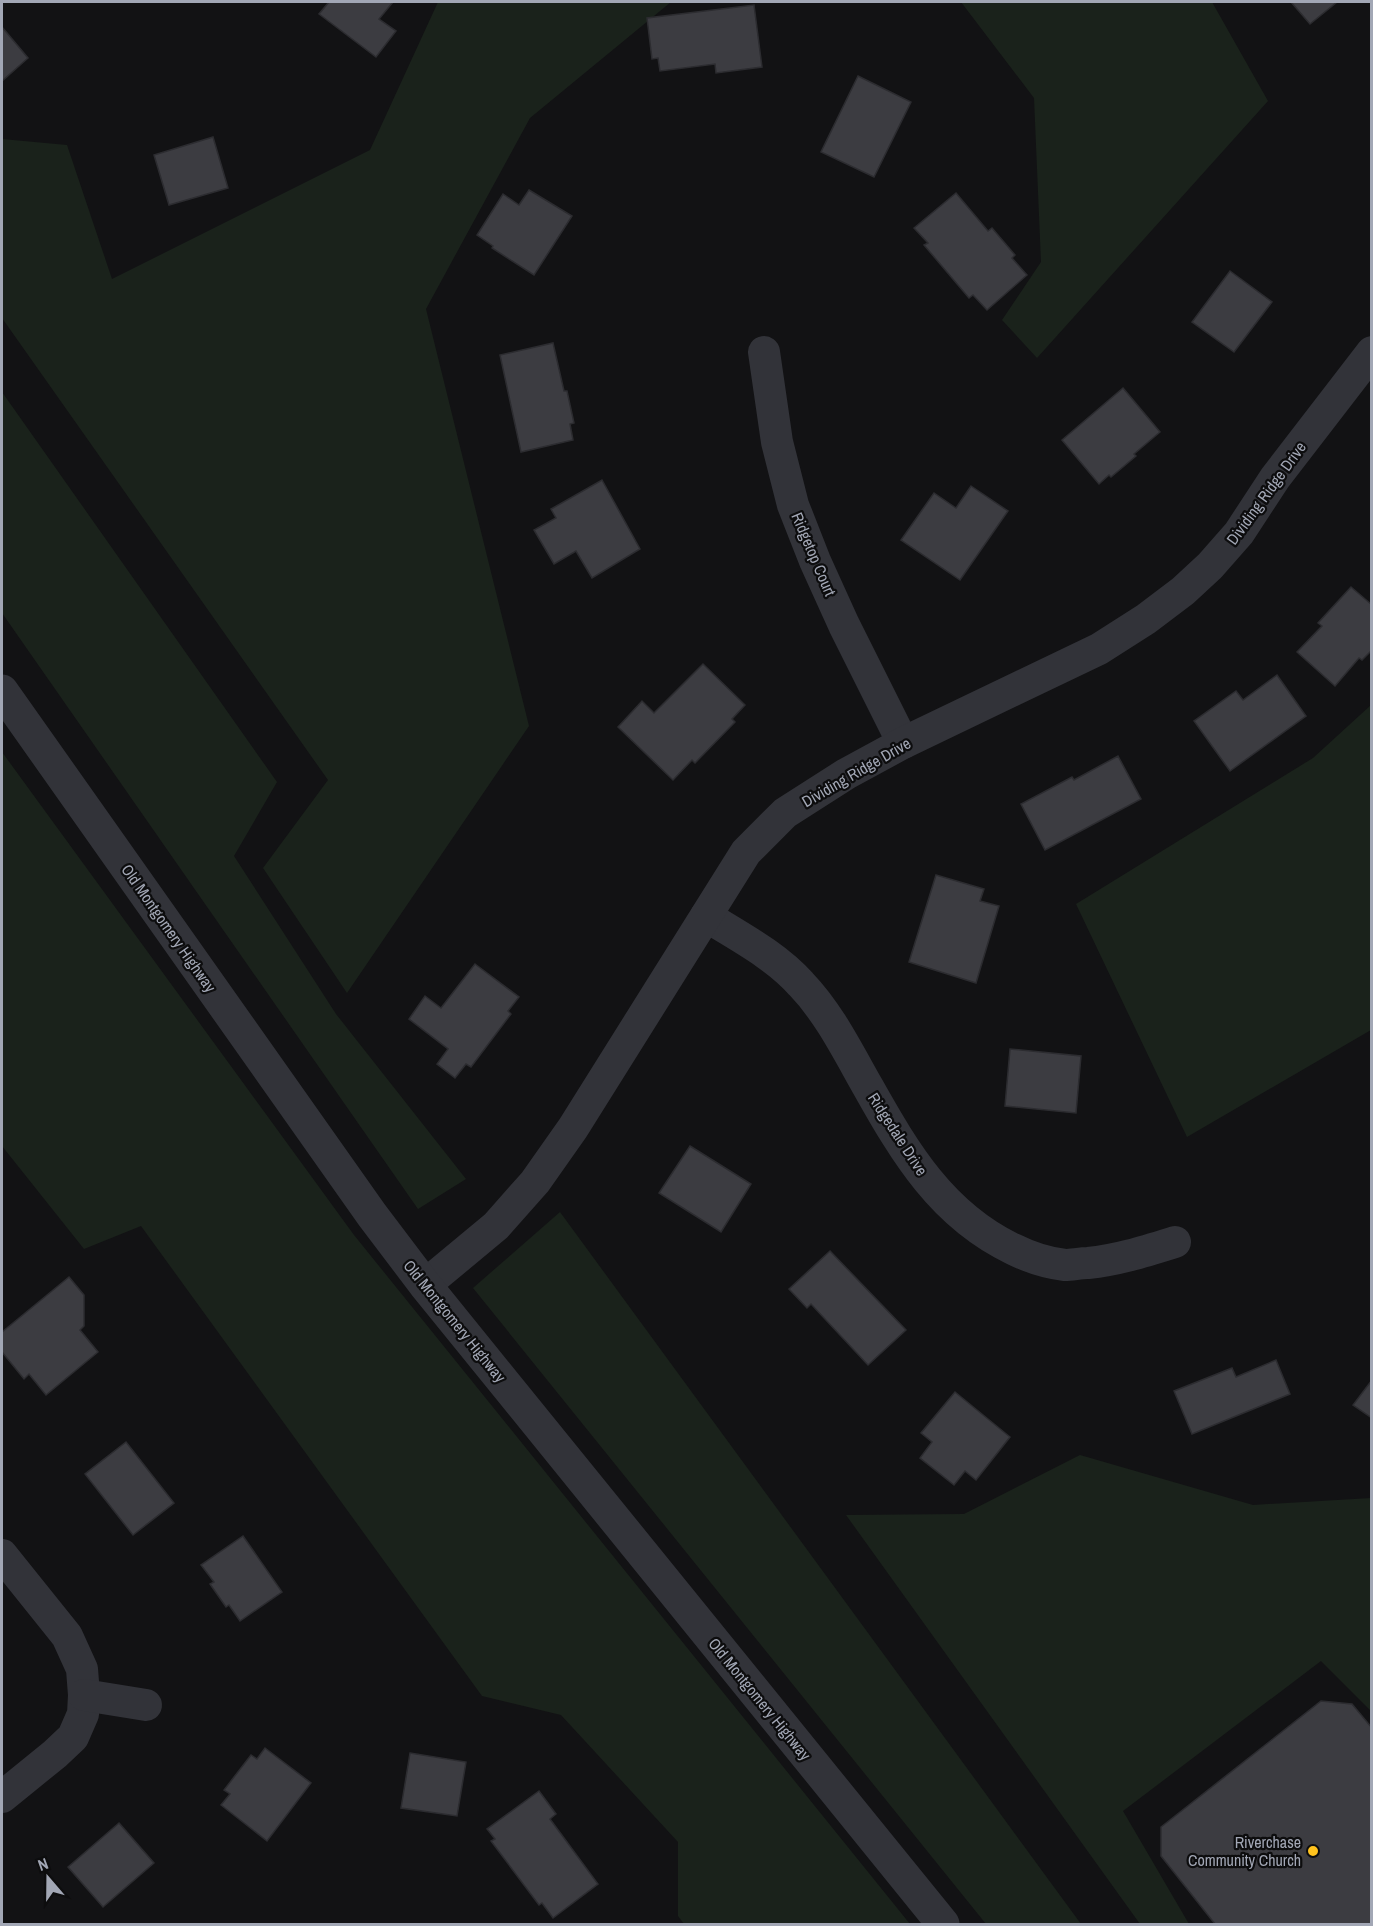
<svg xmlns="http://www.w3.org/2000/svg" width="1373" height="1926" font-family="'Archivo Narrow',sans-serif">
<style>
.green{fill:#1a221b}
.building{fill:#3c3c41;stroke:#2c2c30;stroke-width:1.5}
.lines{fill:none;stroke-linecap:round;stroke-linejoin:round}
.minor{stroke:#323339;stroke-width:32}
.tertiary{stroke:#323339;stroke-width:33}
.poi-dot{fill:#ffc31e;stroke:#0d0d0e;stroke-width:2}
.labels{text-anchor:middle;dominant-baseline:central;stroke-width:4.5;stroke-linejoin:round;paint-order:stroke}
.street-label{font-size:16px;fill:#a2a7b5;stroke:#0d0d0e}
.poi-label{font-size:16px;fill:#a2a7b5;stroke:#0d0d0e;text-anchor:end}
</style>
<rect width="100%" height="100%" fill="#121214"/>
<g class="green">
<path d="M438,2h233l-141,116 -104,191 103,417 -182,267 -84,-125 65,-88 -326,-462v-179l65,6 45,134 258,-129z"/>
<path d="M961,2h251l56,99 -231,257 -35,-38 39,-58 -7,-164z"/>
<path d="M2,392l275,390 -43,74 102,158 130,165 -48,30 -416,-596z"/>
<path d="M1371,705v325l-184,107 -111,-233 237,-146z"/>
<path d="M2,752l352,483 556,689h-226l-6,-8v-74l-117,-127 -79,-19 -341,-470 -57,23 -82,-103z"/>
<path d="M560,1212l521,712h-95l-513,-636z"/>
<path d="M1080,1455l173,50 118,-7v213l-50,-50 -198,150 66,113h-49l-294,-409 118,-1z"/>
</g>
<g class="building">
<path d="M329,2h64l-14,17 17,12 -20,26 -57,-43z"/>
<path d="M1291,2h46l-27,22z"/>
<path d="M754,5l8,62 -46,6 -1,-9 -55,7 -2,-13 -6,1 -5,-41z"/>
<path d="M2,27l26,31 -26,23z"/>
<path d="M858,76l53,26 -37,75 -53,-25z"/>
<path d="M213,137l15,51 -59,17 -15,-50z"/>
<path d="M529,190l43,26 -38,59 -42,-27 1,-2 -16,-11 26,-41 16,11z"/>
<path d="M956,193l32,38 4,-3 23,27 -3,3 15,17 -40,35 -14,-15 -4,3 -45,-53 4,-2 -14,-15z"/>
<path d="M1230,271l42,31 -38,50 -42,-30z"/>
<path d="M553,343l11,48h3l7,32 -4,1 3,16 -52,12 -21,-97z"/>
<path d="M1123,388l37,44 -26,22 2,2 -25,21 -2,-2 -10,9 -37,-44z"/>
<path d="M602,480l38,69 -48,29 -16,-27 -22,13 -20,-34 22,-12 -5,-9z"/>
<path d="M971,486l37,25 -48,69 -59,-40 33,-47 22,15z"/>
<path d="M1351,587l21,18v45l-10,10 -3,-2 -24,28 -38,-34 25,-26 -4,-3z"/>
<path d="M703,664l42,41 -13,14 3,3 -40,41 -3,-3 -19,20 -55,-53 24,-26 12,12z"/>
<path d="M1277,675l29,41 -76,55 -36,-50 42,-30 7,9z"/>
<path d="M1118,756l23,43 -96,51 -24,-46 51,-27 2,3z"/>
<path d="M936,875l48,14 -4,12 19,5 -23,77 -67,-21z"/>
<path d="M475,964l44,33 -11,14 3,3 -40,53 -5,-3 -11,14 -18,-14 11,-15 -39,-30 16,-23 16,12z"/>
<path d="M1010,1049l71,7 -5,57 -71,-7z"/>
<path d="M690,1146l61,38 -30,48 -62,-39z"/>
<path d="M830,1251l76,79 -38,35 -57,-61 -4,4 -18,-19z"/>
<path d="M69,1277l15,18v31l-4,4 18,22 -52,43 -17,-21 -5,5 -22,-27v-20z"/>
<path d="M1276,1360l14,34 -98,40 -18,-43 58,-23 4,9z"/>
<path d="M1372,1380v38l-19,-13z"/>
<path d="M955,1392l55,45 -34,43 -11,-9 -11,14 -34,-27 12,-16 -11,-9z"/>
<path d="M126,1442l48,61 -41,32 -48,-61z"/>
<path d="M243,1536l39,56 -42,29 -11,-16 -3,2 -16,-23 4,-2 -13,-17z"/>
<path d="M1321,1701l31,3 20,24v196h-157l-54,-68v-29z"/>
<path d="M265,1748l46,35 -44,58 -46,-36 9,-11 -6,-4 27,-35 6,4z"/>
<path d="M410,1753l56,9 -9,54 -56,-8z"/>
<path d="M539,1791l17,23 -6,5 48,65 -45,34 -11,-15 -3,2 -48,-64 4,-2 -8,-10z"/>
<path d="M119,1823l35,40 -51,44 -35,-40z"/>
</g>
<g class="lines">
<g class="minor">
<path d="M764,352l13,90 16,63 22,56 29,64 59,118"/>
<path d="M706,916c32,20 69,39 95,68 28,29 47,68 67,103 37,66 74,128 145,162 16,8 34,14 52,16 7,0 15,-2 23,-2 30,-3 58,-12 87,-21"/>
<path d="M425,1285l71,-59 39,-44 38,-54 173,-276 39,-39 61,-39 57,-31 196,-94 47,-30 37,-28 27,-25 29,-33 36,-55 97,-126"/>
<path d="M2,1555l65,81 15,33 2,26 -1,19 -10,23 -18,17 -53,43"/>
<path d="M84,1695l62,10"/>
</g>
<path class="tertiary" d="M2,691l370,524 53,70 518,639"/>
</g>
<circle class="poi-dot" cx="1313" cy="1851" r="6"/>
<g class="labels">
<g class="street-label">
<text transform="translate(1266 493) rotate(-54)">Dividing Ridge Drive</text>
<text transform="translate(814 554) rotate(67)">Ridgetop Court</text>
<text transform="translate(856 772) rotate(-30)">Dividing Ridge Drive</text>
<text transform="translate(169 928) rotate(55)">Old Montgomery Highway</text>
<text transform="translate(898 1134) rotate(57)">Ridgedale Drive</text>
<text transform="translate(455 1321) rotate(51)">Old Montgomery Highway</text>
<text transform="translate(760 1699) rotate(51)">Old Montgomery Highway</text>
</g>
<g class="poi-label">
<text x="1301" y="1842">Riverchase<tspan x="1301" dy="18">Community Church</tspan></text>
</g>
</g>
<rect width="1373" height="1926" fill="none" stroke="#a2a7b5" stroke-width="6"/>
<g transform="translate(48 1878) rotate(340)" stroke="#0d0d0e" stroke-width="4.5" paint-order="stroke">
<path d="M0-4.5L10 22L0 15L-10 22Z" fill="#a2a7b5"/>
<text y="-9" font-size="16" font-weight="bold" text-anchor="middle" fill="#a2a7b5">N</text>
</g>
</svg>
